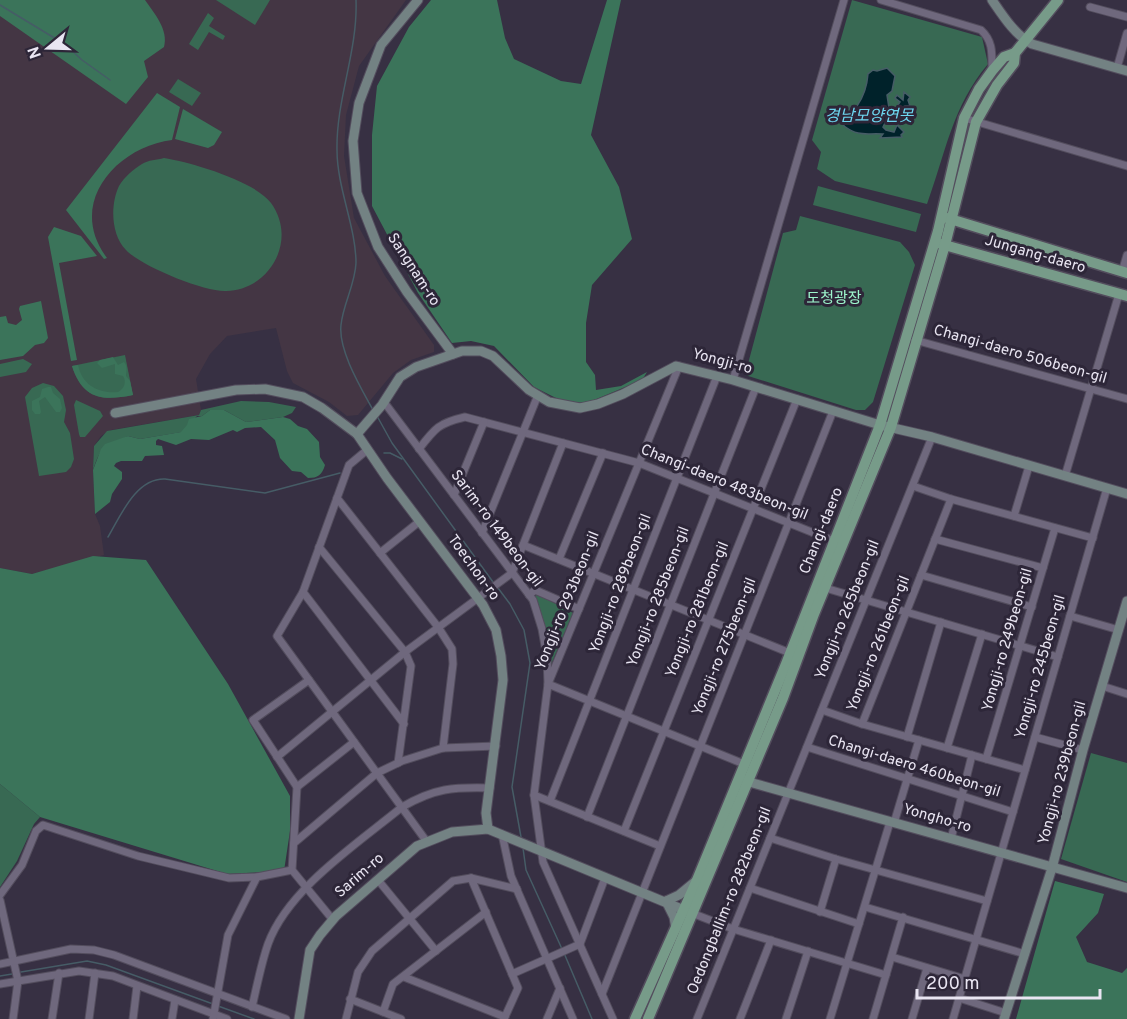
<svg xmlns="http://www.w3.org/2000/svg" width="1127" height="1019" font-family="Overpass,'Noto Sans KR',sans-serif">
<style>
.education{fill:#443644}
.green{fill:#386953}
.forest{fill:#3b745a}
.water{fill:#00222a;stroke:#465c66;stroke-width:1.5}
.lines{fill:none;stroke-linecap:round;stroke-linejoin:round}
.stream{stroke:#465c66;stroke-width:1.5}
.street-casing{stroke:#534d5d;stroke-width:9}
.secondary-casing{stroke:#534d5d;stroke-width:11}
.primary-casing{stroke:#534d5d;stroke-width:13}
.street{stroke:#6f687d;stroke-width:7}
.secondary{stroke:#738283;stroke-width:9}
.primary{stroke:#779b89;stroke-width:10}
.labels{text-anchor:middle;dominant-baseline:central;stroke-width:6;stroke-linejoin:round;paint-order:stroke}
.street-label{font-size:15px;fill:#e9e5f2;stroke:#2d2638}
.park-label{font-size:15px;fill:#9df5cc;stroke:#2d2638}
.water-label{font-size:16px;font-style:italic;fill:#6dd7f0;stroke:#2d2638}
</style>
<rect width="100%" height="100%" fill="#373043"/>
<path class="education" d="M0,0h406l-47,66 -13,49 -2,41 10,62 31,58 49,69v7l-23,8 -18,13 -35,42 -11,1 -18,-14 -36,-19 -6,-12 -11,-43 -49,8 -17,18 -14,25 5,31 -2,5 -88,15 -10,6 -7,10 -1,24 2,44 5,12 4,29 -72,19 -32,-6z"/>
<g class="green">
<path d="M216,0h54l-15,25z"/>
<path d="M852,0l130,37 6,27c-36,43 -42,88 -61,140l-92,-23 -18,-12 4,-17 -9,-12z"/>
<path d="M208,13l6,5 -5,8 16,10 -2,4 -14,-8 -11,18 -9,-6z"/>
<path d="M178,79l23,14 -9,13 -23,-14z"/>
<path d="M164,158c26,4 91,23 107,45 27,37 -1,87 -45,88 -22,1 -85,-25 -100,-41 -15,-15 -16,-45 -7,-64 5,-9 15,-17 23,-22 6,-4 15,-4 22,-6z"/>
<path d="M818,186l103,28 -5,18 -103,-27z"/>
<path d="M800,216l100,26 9,10 6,13 -42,137 -8,8h-9l-111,-35 38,-142 13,-3z"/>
<path d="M125,355l8,40c-30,6 -50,5 -61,-29z"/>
<path d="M23,359l9,5 -6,8 -26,5v-13z"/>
<path d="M43,383l11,3 9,10 3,14 -2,12 6,11 4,26 -3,8 -5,5 -27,4 -14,-79 7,-9z"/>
<path d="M76,400l24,11 3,5 -18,21h-5l-1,-3 -5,-29z"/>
<path d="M241,401l28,1 27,5 -4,6 -9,4 -37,5 -22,-12h-14l-8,6h-5l-15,16 -42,7 -12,-3c-24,13 -25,5 -35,34l1,-24 13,-15 92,-16 2,-5z"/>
<path d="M537,594l36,19 -23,54 -15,-70z"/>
<path d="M1091,753l36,10v119l-66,-23z"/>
<path d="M0,784l40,33 -6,7 -17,37 -17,26z"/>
</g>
<g class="forest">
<path d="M0,0h145c9,13 24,30 19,47l-20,14 4,16 -22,27 -126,-88z"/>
<path d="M431,0h66l8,38 9,21 47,22 20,3 26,-84h14l-30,135 28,52 13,52 -40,46 -6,38v39l9,13 1,15 25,-4 26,-14 -5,8 -55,23 -23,-1 -30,-15 -40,-41 -23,-5 -19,2 -34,-50 -46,-87v-71l5,-49 32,-59z"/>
<path d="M157,93l23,14 -8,33c-56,7 -106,64 -65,118l-3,1 -38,-49z"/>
<path d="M183,109l39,23 -8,13 -6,3 -33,-9z"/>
<path d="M54,227l27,9 16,20 -38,7 18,97 -6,1 -23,-124z"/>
<path d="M41,301l7,37 -4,5 -9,2 -12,11 -23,4v-43l6,-1 2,7 8,2 6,-5 -3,-11 1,-3z"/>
<path d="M113,357l5,8 6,-3c4,5 2,9 2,14l4,5 3,14c-30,6 -50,5 -61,-29l6,-1c4,20 21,29 40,27 6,-3 9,-10 5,-16l-8,-2v-10l-13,4 -5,-5 3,-3z"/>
<path d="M48,387h3l2,6 7,6 2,9 -2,4h-4l-11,-15 -6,4 2,11 -1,2h-5l-3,-4v-9l8,-4 2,-8z"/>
<path d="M210,410h14l22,12 37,-5 7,2 8,7 9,3 12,13 1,15 5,8c-3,10 -7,13 -17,13l-7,-6 -9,-1 -12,-13 -5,-18 -14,-13 -16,1 -8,4 -4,-2 -24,10 -18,-1 -15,6 -18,-6 -2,2v4l6,1 2,9 -19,1 -3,5h-21l-5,2 -2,3 8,6v7l-10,15 -2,8 -15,12 -2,-44 8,-21 4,-5 23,-8 12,3 41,-7 6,-7 2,-6 13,-3z"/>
<path d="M93,556l53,4 82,124 62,112v35l-6,40 -57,3 -187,-57 -40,-33v-216l32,6z"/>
<path d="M1055,881l49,13 -6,19 -22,24 11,25 35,11 5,-5v51h-111z"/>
</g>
<path class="water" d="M887,68l8,8 -3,15 -5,4 2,13 8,5 3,-3 -2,-5 2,-3 -5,-4 2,-3 6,5 1,-8 6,5 -2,3 2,6h-5v8l-14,3v8l-6,-2 -2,4 3,3 8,2 3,-7 7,7 -3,3 1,2 -22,1 3,-4c-18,-1 -24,3 -39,-8l-2,-11 7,-2 1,-6 7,-1c7,-10 10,-19 11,-32l5,-4 4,1z"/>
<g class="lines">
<g class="stream">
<path d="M356,0c2,51 -20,99 -19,150 0,38 19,77 19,113 -1,22 -13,41 -15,62 -3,25 20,63 32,85"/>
<path d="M0,5l66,40 16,15 28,20"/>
<path d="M377,416l15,27 101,139"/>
<path d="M384,453h6l12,6"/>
<path d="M108,537c13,-22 28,-59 57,-58l100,14 75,-20"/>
<path d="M498,588l12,16 14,26 6,33 -18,124 9,50"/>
<path d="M523,848l3,22 36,79"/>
<path d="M564,953l28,66"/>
<path d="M21,972l66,-11 19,4 107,39"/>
<path d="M0,976l12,-2"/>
<path d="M218,1006l36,13"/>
</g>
<g class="street-casing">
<g id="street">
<path d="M881,0l100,30c12,11 11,23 11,39"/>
<path d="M1090,7l37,10"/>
<path d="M1117,68l10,-35"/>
<path d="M964,118l163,48"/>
<path d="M1122,272l5,-17"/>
<path d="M915,340l212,59"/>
<path d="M679,366l-131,318 196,80"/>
<path d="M733,380l111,-380"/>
<path d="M384,402l149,198 9,29 5,28 1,27 -14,111 9,67 70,157"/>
<path d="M419,449c16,-21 20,-26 46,-32l174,46 195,78"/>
<path d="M367,450l-18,15 -46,127 -26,44 150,206"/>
<path d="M1065,476l54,-182"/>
<path d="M913,486l38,13 142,39"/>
<path d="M454,495l30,-73"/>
<path d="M337,498l101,129 14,22 1,15 -10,84"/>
<path d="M1014,516l15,-50"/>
<path d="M482,533l56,-138"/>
<path d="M935,539l108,29"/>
<path d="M523,545l267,108"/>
<path d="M319,547l86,105 6,14 -13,97"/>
<path d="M380,553l40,-32"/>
<path d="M559,559l44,-106"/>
<path d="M921,575l111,32"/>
<path d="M822,587l236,70"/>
<path d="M303,592l101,132"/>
<path d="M529,595l6,-5 44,19"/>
<path d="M1070,616l49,14"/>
<path d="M309,680l-56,40 44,67 -5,83 41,50"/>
<path d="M1102,686l25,8"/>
<path d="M822,710l40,14 163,46"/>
<path d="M862,724l89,-225"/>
<path d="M907,737l34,-115"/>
<path d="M1035,737l48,13"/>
<path d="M807,747l206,65"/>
<path d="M947,748l35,-114"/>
<path d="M277,757l128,-105 107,-79 51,-130"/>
<path d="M986,759l69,-231"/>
<path d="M297,787l57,-45"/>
<path d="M534,795l126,51"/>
<path d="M550,801l167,-425"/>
<path d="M587,817l169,-430"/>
<path d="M894,823l25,-83"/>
<path d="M624,831l173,-432"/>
<path d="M502,834l9,42 62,143"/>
<path d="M770,838l66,21 151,42"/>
<path d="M951,839l21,-84"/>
<path d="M294,843l83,-70 25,-12 41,-13 53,-2"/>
<path d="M471,878l47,110 -14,31"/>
<path d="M378,880l58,71"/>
<path d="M750,888l109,36"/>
<path d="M0,895l22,-30 14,-34 7,-6 95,31 91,22 28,-1"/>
<path d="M0,900l18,81 -5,38"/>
<path d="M865,907l160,47"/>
<path d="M689,912l44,17 153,46"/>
<path d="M820,912l16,-53"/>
<path d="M892,957l73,22"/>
<path d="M0,964l71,-15 23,1 20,5 172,64"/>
<path d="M512,974l68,-30 25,-66"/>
<path d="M404,977l101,40"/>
<path d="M0,984l79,-13 34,5 114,43"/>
<path d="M602,994l231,-583"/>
<path d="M959,998l47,15"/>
<path d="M350,999l51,20"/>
<path d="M252,1007c5,-21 9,-43 16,-63 20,-55 89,-100 134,-137 33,-19 51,-20 88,-19"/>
<path d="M383,1012l10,-28 93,-72"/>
<path d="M52,1019l7,-46"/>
<path d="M89,1019l6,-46"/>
<path d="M133,1019l4,-33"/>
<path d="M172,1019l3,-19"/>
<path d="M213,1019l15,-84 29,-58 35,-7"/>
<path d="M346,1019l12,-47 14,-21 81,-70 18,-3 46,11"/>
<path d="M547,1019l13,-31"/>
<path d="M697,1019l235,-582"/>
<path d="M740,1019l31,-79"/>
<path d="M786,1019l22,-68"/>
<path d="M830,1019l60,-197"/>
<path d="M873,1019l30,-102"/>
<path d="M912,1019l15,-51"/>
<path d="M953,1019l154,-531"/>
</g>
</g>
<g class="secondary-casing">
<g id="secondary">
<path d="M418,0l-37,45 -22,58 -6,38 4,52 21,54 29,45 46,62"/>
<path d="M992,0c11,16 23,35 40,44l95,27"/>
<path d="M115,413l121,-23 29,-1 38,8 19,11 35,26 30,44 96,127 13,25 5,26 2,24 -17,133 2,16"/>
<path d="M357,434l25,-29 18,-28 16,-10 46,-16h19l12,5 36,34 20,12 31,6 18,-4 25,-10 53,-28 57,14 147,45 52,12 195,57"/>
<path d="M742,780l385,108"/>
<path d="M666,901l13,-6 17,-14"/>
<path d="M666,901l8,16 2,12"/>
<path d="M299,1019l11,-69 10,-15 16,-19 81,-70 35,-14 36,-3 196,81"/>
<path d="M1004,1019l48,-151 31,-118 44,-149"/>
</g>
</g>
<g class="primary-casing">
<g id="primary">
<path d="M947,218l180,55"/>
<path d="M941,244l186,52"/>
<path d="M635,1019l62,-139 89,-216 94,-239 58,-194 26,-113 15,-29 13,-18 12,-14 11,-4"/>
<path d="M648,1019l135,-321 31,-84 77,-187 54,-182 31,-123 21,-37 17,-22 1,-10 43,-53"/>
</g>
</g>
<use href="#street" class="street"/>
<use href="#secondary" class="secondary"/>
<use href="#primary" class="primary"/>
</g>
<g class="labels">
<g class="street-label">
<text transform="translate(1035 255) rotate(16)">Jungang-daero</text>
<text transform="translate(413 270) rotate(57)">Sangnam-ro</text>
<text transform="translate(1020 355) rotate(16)">Changi-daero 506beon-gil</text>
<text transform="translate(722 362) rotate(15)">Yongji-ro</text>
<text transform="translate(724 483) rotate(22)">Changi-daero 483beon-gil</text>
<text transform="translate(496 529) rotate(53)">Sarim-ro 149beon-gil</text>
<text transform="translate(822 531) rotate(-68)">Changi-daero</text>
<text transform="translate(473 568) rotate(54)">Toechon-ro</text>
<text transform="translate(621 584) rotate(-69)">Yongji-ro 289beon-gil</text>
<text transform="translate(659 597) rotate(-69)">Yongji-ro 285beon-gil</text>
<text transform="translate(568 601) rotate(-68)">Yongji-ro 293beon-gil</text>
<text transform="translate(698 610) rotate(-68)">Yongji-ro 281beon-gil</text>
<text transform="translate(848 610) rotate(-68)">Yongji-ro 265beon-gil</text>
<text transform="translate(1008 640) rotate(-74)">Yongji-ro 249beon-gil</text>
<text transform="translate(879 644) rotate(-68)">Yongji-ro 261beon-gil</text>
<text transform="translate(725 647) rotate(-68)">Yongji-ro 275beon-gil</text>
<text transform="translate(1041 667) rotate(-74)">Yongji-ro 245beon-gil</text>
<text transform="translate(914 767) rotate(17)">Changi-daero 460beon-gil</text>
<text transform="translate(1063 773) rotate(-75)">Yongji-ro 239beon-gil</text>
<text transform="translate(937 819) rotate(16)">Yongho-ro</text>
<text transform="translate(360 876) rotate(-41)">Sarim-ro</text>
<text transform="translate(730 901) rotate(-68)">Oedongballim-ro 282beon-gil</text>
</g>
<g class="park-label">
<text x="834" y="299">도청광장</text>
</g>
<g class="water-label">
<text x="869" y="117">경남모양연못</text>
</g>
</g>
<g transform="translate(48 48) rotate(251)" stroke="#2d2638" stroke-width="4.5" paint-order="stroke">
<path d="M0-4.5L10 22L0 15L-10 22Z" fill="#e9e5f2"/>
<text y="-9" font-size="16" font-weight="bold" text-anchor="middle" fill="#e9e5f2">N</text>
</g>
<path d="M917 989v9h183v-9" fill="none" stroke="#e9e5f2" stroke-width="3"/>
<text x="926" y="989" font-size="18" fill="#e9e5f2" stroke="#2d2638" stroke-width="4.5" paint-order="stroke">200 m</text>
</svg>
